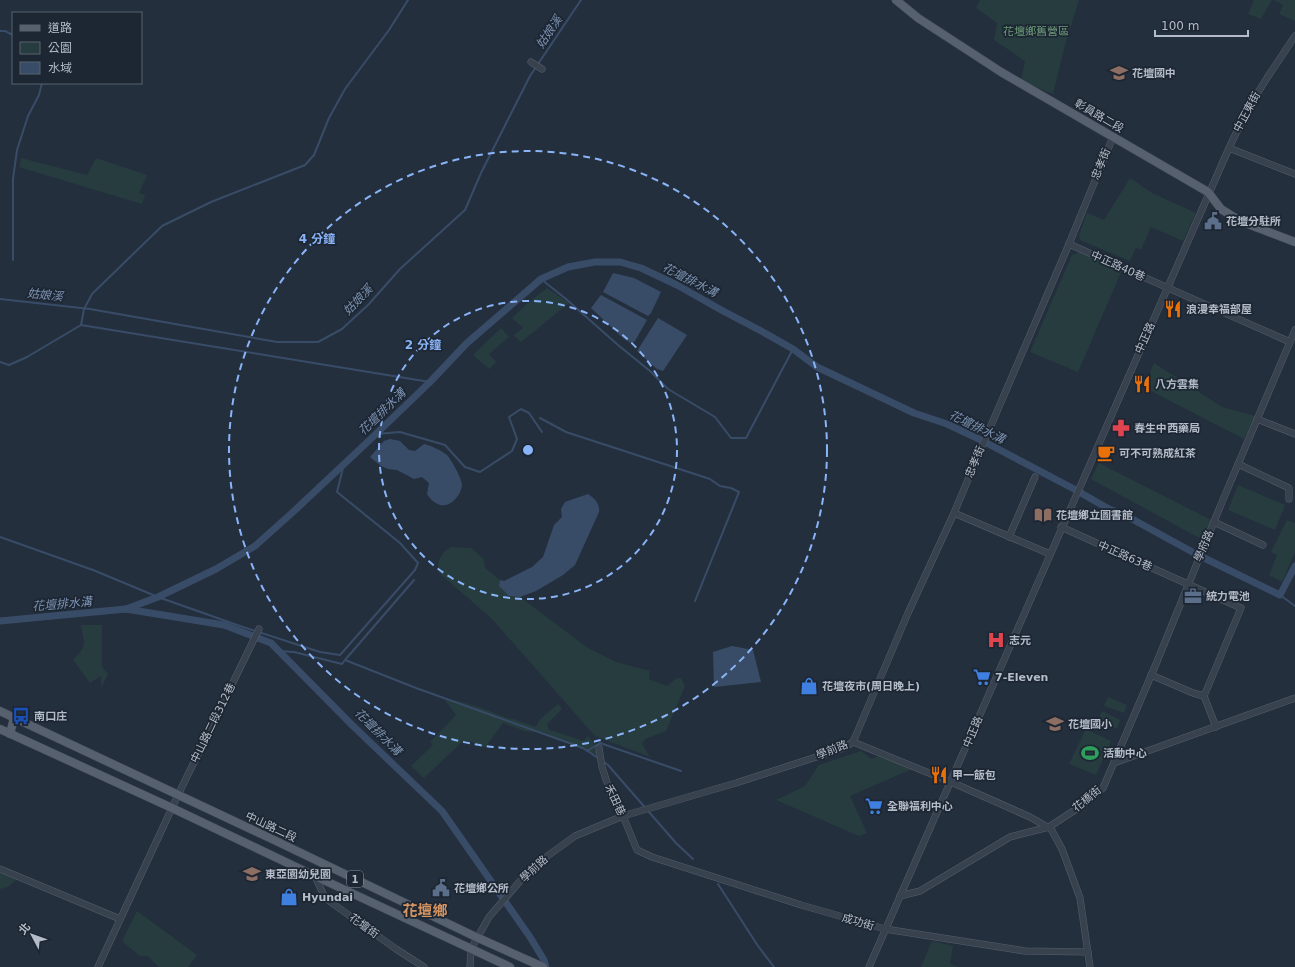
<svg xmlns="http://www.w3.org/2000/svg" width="1295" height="967" font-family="'DejaVu Sans','Noto Sans TC',sans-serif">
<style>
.green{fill:#263c3f}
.water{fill:#394c67}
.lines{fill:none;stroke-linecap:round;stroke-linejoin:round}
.stream{stroke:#394c67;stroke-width:2}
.canal{stroke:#394c67;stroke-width:7}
.minor-casing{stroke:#565f6c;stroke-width:7}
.major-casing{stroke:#414a57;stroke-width:9}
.minor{stroke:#38414e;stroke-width:6}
.major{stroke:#56606e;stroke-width:8}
.ring{fill:none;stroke:#8ab4f8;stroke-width:2;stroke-dasharray:7 5}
.labels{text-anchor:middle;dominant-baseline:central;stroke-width:3.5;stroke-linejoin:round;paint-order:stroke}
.shield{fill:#1d2633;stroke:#878f9c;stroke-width:1}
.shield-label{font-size:10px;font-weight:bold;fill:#b4bcc9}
.park-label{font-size:11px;fill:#6b9a76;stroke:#1d2633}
.poi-label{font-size:11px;font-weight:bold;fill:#b4bcc9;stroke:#1d2633;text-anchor:start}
.street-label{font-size:11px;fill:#b4bcc9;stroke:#1d2633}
.water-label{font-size:12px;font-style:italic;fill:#7c92b1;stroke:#1d2633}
.district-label{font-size:15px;font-weight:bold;fill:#d59563;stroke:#1d2633}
.centre{fill:#8ab4f8;stroke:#1d2633;stroke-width:2}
.ring-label{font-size:12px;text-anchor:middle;font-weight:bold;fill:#8ab4f8;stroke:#1d2633;stroke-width:3.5;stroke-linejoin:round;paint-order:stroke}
</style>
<rect width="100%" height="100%" fill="#242f3e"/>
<g class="green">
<path d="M980,0h99l-14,45 -12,49 -32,-13 4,-20 -31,-21 3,-17 -21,-15z"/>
<path d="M1254,0h18l-11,19 -13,-5z"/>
<path d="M1274,0h21v21l-16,-7 4,-9z"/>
<path d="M21,158l66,17 9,-17 51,17 -8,18 6,2 -3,9 -123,-37z"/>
<path d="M1130,178l22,15 44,20 -13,28 -32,-14 -10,23 -5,-2 -6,13 -50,-21 -1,-5 8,-22 17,7z"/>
<path d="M1081,251l41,19 -44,102 -48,-20 42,-97z"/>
<path d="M547,288l22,15 -48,39 -7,-7 9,-7 -11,-10 15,-14z"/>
<path d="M501,328l8,9 -20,17 7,8 -7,7 -16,-14z"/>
<path d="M1154,363l68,44 33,9 -11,23 -101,-52z"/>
<path d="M1099,463l112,57 -6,21 -114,-62z"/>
<path d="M1238,485l47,20 -10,25 -47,-20z"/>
<path d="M1287,520l8,3v29l-13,30 -13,-7 8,-20 -6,-3z"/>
<path d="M451,547l20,1 13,11 1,9 15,12 -1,6 10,10 11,1 68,51 28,14 34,9 -1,8 18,7 10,-8h4l4,8 -19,45 -21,8 -3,5 8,13 -55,-21 -104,-118 -52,-45c-3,-11 2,-21 12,-26z"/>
<path d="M81,625h21v42l6,7 -7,14v-12l-11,7 -17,-23c15,-15 11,-15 8,-35z"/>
<path d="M1108,697l19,8 -3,8 -20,-7z"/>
<path d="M445,700h9l25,7 28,11 6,1 23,8 4,-8 18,-15 4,5 -15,15 1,4 2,2 34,11 4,-5 6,7 4,13 -55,-23 -18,-2 -22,-8 -18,24c-10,0 -11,-9 -23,-5l-38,36 -13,-12 22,-21 -3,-3 26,-27z"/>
<path d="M1102,711l18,9 -3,9 -19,-9z"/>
<path d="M1086,729l25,12 -15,34 -27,-11z"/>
<path d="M861,751l10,8 9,-4 32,14 -62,27 17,37 -8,3 -83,-36 29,-14 14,-21z"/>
<path d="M0,872l17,7 -9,8 -8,2z"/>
<path d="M137,911l60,44 -9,12h-29l-11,-11h-8l-18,-15z"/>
<path d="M932,941l21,5 -3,18 9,3h-38z"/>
</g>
<g class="water">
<path d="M613,273l21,5 27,14 -10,21 -3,3 -45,-24z"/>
<path d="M601,295l46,25 -12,21 -4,2 -7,-4 -33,-31z"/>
<path d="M658,318l29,17 -24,36 -6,-2 -20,-18z"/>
<path d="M390,439l10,2 9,9 6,1 9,-7c7,2 17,6 23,11 4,4 15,24 15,30 -1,12 -15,26 -26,18 -4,-2 -7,-6 -9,-9l2,-11 -7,-6 -8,2 -17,-9 -9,-1 -7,-3 -11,-9 14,-16z"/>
<path d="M588,494c6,4 12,9 11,18l-24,53 -12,10 -27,16 -16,6 -11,-1 -10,-10 1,-6 4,1 28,-14 11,-10 11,-32 8,-8 -1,-8 4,-7z"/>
<path d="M732,646l21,4 8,32 -47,5 -1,-35z"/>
</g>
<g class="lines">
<g class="stream">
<path d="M0,31h5l8,4"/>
<path d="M13,260v-81l4,-29 11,-34 11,-21 3,-12"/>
<path d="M541,279l25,20 52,46 32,26 18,18 47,28 16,21h15l47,-89"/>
<path d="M0,299l90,10 187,33h41l24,-13 27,-25 31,-35 65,-59 16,-37 49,-97 51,-76"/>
<path d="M81,325l3,-16 8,-15 70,-68 49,-24 94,-37 9,-10 15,-37 16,-29 44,-59 19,-30"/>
<path d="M0,362l9,3 18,-8 54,-32 349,57"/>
<path d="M540,418l26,14 144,47 10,7 11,2 8,4 -44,109"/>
<path d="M376,434l24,-2 45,13 20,22 15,5 32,-21 5,-12 -8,-22 12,-8 8,4 13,19"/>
<path d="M0,537l93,33 65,27 82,29 80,26 20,3 75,-85 3,-7 -18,-20 -63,-51 7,-28"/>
<path d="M1280,595l15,11"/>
<path d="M279,651l15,1 48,12 3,-4 71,28 167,60 15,10"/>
<path d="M345,660l69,-80"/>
<path d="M587,751l13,-8 81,28"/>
<path d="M602,761l6,4 68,78 17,16"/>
<path d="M718,884l40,62 16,21"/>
</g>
<g class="canal">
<path d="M126,609l32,-12 58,-28 39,-23 38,-34 83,-78 54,-52 37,-39 74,-64 27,-12 27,-5h25l21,6 36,17 46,26 40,21 30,17 24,18 97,46 33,11 32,15 95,50 35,20 14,5 73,40 84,41 15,-29"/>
<path d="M0,621l126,-12 98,16 47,18 81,82 90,86 88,126 14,23 2,7"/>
</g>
<g class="minor-casing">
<g id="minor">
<path d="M531,62l11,7"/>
<path d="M1229,148l66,26"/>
<path d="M1069,244l221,98"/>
<path d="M1257,419l38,15"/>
<path d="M1238,464l51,24v11"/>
<path d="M954,513l96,41"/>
<path d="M1214,522l49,23"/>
<path d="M1061,527l180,81 -37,88"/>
<path d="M1009,537l26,-60"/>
<path d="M1151,675l42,18 11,3"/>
<path d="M1204,696l12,31"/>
<path d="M853,742l55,-129 46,-100 32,-76 83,-193 44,-107"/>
<path d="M599,748l3,19 10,31 11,18 14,34 15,7 149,48 84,24 140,22 63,1"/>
<path d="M1114,763l181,-65"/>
<path d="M0,869l120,50"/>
<path d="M315,876l10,22 71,51 28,18"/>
<path d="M900,896l20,-5 90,-54 39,-10 35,-23 19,-16 53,-124 66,-162 73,-172"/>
<path d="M98,967l80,-172 81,-166"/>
<path d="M470,967l1,-18 18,-32 32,-37 21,-20 33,-24 48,-20 113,-33 108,-35 9,-6 98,40 79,35 21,12 11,20 18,49 10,69"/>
<path d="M869,967l360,-819 18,-38 20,-32 28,-42"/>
</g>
</g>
<g class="major-casing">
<g id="major">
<path d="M896,0l22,18 83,54 207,120 13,17 19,12 55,21"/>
<path d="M0,711l274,129 202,97 67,30"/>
<path d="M0,729l172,79 143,68 195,91"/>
<path d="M10,734l4,-16"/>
</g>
</g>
<use href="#minor" class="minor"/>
<use href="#major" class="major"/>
</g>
<g class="ring">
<circle cx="528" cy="450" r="149"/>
<circle cx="528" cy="450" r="299"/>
</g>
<defs>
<g id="school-bare" transform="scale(1.38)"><path d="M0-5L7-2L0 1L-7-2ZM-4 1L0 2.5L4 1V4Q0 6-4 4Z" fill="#8d6e63" stroke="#1d2633" stroke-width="2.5" paint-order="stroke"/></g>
<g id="civic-bare" transform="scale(1.38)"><path d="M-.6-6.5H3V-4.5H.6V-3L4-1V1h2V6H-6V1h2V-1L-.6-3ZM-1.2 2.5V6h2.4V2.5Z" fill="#5c6f8a" stroke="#1d2633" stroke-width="2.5" paint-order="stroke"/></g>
<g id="restaurant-bare" transform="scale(1.38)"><path d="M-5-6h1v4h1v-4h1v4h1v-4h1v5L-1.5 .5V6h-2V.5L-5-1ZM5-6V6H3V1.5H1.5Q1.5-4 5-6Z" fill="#e8710a" stroke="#1d2633" stroke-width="2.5" paint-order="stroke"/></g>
<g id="pharmacy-bare" transform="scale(1.38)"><path d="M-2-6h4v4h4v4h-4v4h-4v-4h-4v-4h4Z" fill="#e0444e" stroke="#1d2633" stroke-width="2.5" paint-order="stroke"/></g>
<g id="cafe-bare" transform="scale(1.38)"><path d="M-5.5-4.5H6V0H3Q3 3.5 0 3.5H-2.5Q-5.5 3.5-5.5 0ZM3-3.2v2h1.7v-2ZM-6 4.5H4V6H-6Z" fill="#e8710a" stroke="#1d2633" stroke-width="2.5" paint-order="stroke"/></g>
<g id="library-bare" transform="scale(1.38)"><path d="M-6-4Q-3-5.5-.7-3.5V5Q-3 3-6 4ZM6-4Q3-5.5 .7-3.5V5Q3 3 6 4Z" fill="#8d6e63" stroke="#1d2633" stroke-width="2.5" paint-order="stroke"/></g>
<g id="office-bare" transform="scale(1.38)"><path d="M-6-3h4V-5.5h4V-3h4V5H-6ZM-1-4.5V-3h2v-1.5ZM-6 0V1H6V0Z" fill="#5c6f8a" stroke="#1d2633" stroke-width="2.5" paint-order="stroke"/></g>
<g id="hospital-bare" transform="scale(1.38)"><path d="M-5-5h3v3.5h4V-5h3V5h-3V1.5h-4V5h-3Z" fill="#e0444e" stroke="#1d2633" stroke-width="2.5" paint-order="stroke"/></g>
<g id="supermarket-bare" transform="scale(1.38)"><path d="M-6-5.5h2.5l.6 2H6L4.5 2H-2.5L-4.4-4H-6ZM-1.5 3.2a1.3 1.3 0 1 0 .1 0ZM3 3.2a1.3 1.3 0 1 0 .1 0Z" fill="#3f7fe0" stroke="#1d2633" stroke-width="2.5" paint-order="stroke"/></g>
<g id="shop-bare" transform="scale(1.38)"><path d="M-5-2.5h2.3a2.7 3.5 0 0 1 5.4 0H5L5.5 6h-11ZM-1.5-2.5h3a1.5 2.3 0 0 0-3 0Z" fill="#3f7fe0" stroke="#1d2633" stroke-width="2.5" paint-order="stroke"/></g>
<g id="bus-bare" transform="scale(1.38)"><path d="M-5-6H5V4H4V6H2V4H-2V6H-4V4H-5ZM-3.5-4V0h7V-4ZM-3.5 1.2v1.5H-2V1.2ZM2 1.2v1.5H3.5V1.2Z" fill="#1a4fb4" stroke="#1d2633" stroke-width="2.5" paint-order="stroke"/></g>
<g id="stadium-bare" transform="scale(1.38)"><path d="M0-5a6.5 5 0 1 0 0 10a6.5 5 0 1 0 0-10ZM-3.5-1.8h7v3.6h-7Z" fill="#2e9e5b" stroke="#1d2633" stroke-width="2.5" paint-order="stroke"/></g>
</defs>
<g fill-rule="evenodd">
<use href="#school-bare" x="1119" y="73"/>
<use href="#civic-bare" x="1213" y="221"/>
<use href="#restaurant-bare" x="1173" y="309"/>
<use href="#restaurant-bare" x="1142" y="384"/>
<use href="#pharmacy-bare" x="1121" y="428"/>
<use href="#cafe-bare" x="1106" y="453"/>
<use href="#library-bare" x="1043" y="515"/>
<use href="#office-bare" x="1193" y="596"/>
<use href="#hospital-bare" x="996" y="640"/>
<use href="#supermarket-bare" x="982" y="677"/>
<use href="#shop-bare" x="809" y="686"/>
<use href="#bus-bare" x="21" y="716"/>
<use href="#school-bare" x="1055" y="724"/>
<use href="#stadium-bare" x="1090" y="753"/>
<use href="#restaurant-bare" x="939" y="775"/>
<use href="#supermarket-bare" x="874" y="806"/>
<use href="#school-bare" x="252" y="874"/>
<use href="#civic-bare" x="441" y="888"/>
<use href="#shop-bare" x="289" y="897"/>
</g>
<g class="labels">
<rect class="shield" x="347" y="871" width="16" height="16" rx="3"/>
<g class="shield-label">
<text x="355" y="879">1</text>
</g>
<g class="park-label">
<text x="1036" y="31">花壇鄉舊營區</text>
</g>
<g class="poi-label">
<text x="1132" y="73">花壇國中</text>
<text x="1226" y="221">花壇分駐所</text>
<text x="1186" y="309">浪漫幸福部屋</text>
<text x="1155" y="384">八方雲集</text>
<text x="1134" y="428">春生中西藥局</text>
<text x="1119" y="453">可不可熟成紅茶</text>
<text x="1056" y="515">花壇鄉立圖書館</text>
<text x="1206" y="596">統力電池</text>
<text x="1009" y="640">志元</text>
<text x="995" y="677">7-Eleven</text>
<text x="822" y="686">花壇夜市(周日晚上)</text>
<text x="34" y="716">南口庄</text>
<text x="1068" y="724">花壇國小</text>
<text x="1103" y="753">活動中心</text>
<text x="952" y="775">甲一飯包</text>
<text x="887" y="806">全聯福利中心</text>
<text x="265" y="874">東亞園幼兒園</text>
<text x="454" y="888">花壇鄉公所</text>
<text x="302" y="897">Hyundai</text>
</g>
<g class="street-label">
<text transform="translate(1247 112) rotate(-62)">中正東街</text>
<text transform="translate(1099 116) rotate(30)">彰員路二段</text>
<text transform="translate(1101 164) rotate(-68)">忠孝街</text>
<text transform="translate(1118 266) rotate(24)">中正路40巷</text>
<text transform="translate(1145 338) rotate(-66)">中正路</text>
<text transform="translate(975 462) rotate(-67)">忠孝街</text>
<text transform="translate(1204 546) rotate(-67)">學府路</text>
<text transform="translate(1125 556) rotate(24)">中正路63巷</text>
<text transform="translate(213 723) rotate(-64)">中山路二段312巷</text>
<text transform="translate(973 732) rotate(-67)">中正路</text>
<text transform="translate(832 750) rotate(-22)">學前路</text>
<text transform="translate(1087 799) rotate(-40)">花橋街</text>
<text transform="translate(615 800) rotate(65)">禾田巷</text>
<text transform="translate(271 827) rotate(25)">中山路二段</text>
<text transform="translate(534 869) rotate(-43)">學前路</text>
<text transform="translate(858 922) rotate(16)">成功街</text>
<text transform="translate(364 926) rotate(36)">花壇街</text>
</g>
<g class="water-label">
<text transform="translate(549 32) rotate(-56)">姑娘溪</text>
<text transform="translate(690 280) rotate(27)">花壇排水溝</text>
<text transform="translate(45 295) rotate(6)">姑娘溪</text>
<text transform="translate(358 300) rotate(-46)">姑娘溪</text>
<text transform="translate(382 412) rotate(-44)">花壇排水溝</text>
<text transform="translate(977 427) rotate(26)">花壇排水溝</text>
<text transform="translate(62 604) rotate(-5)">花壇排水溝</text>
<text transform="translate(378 732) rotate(45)">花壇排水溝</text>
</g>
<g class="district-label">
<text x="425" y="911">花壇鄉</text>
</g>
</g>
<circle cx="528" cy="450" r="6" class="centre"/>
<g class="ring-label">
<text x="317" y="243">4 分鐘</text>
<text x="423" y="349">2 分鐘</text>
</g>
<rect x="12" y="12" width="130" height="72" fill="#1d2633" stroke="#59626f"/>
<rect x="20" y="25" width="20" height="6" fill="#56606e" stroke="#59626f"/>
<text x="48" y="32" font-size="12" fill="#b4bcc9">道路</text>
<rect x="20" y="42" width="20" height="12" fill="#263c3f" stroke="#59626f"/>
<text x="48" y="52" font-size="12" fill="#b4bcc9">公園</text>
<rect x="20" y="62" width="20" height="12" fill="#394c67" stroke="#59626f"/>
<text x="48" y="72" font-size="12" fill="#b4bcc9">水域</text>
<g transform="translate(32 935) rotate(311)" stroke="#1d2633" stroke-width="3" paint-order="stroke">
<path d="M0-3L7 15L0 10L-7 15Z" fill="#b4bcc9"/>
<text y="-6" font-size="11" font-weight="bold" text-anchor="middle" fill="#b4bcc9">北</text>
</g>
<path d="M1155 30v6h93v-6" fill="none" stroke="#b4bcc9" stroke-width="2"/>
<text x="1161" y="30" font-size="12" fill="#b4bcc9" stroke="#1d2633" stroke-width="3" paint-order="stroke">100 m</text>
</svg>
